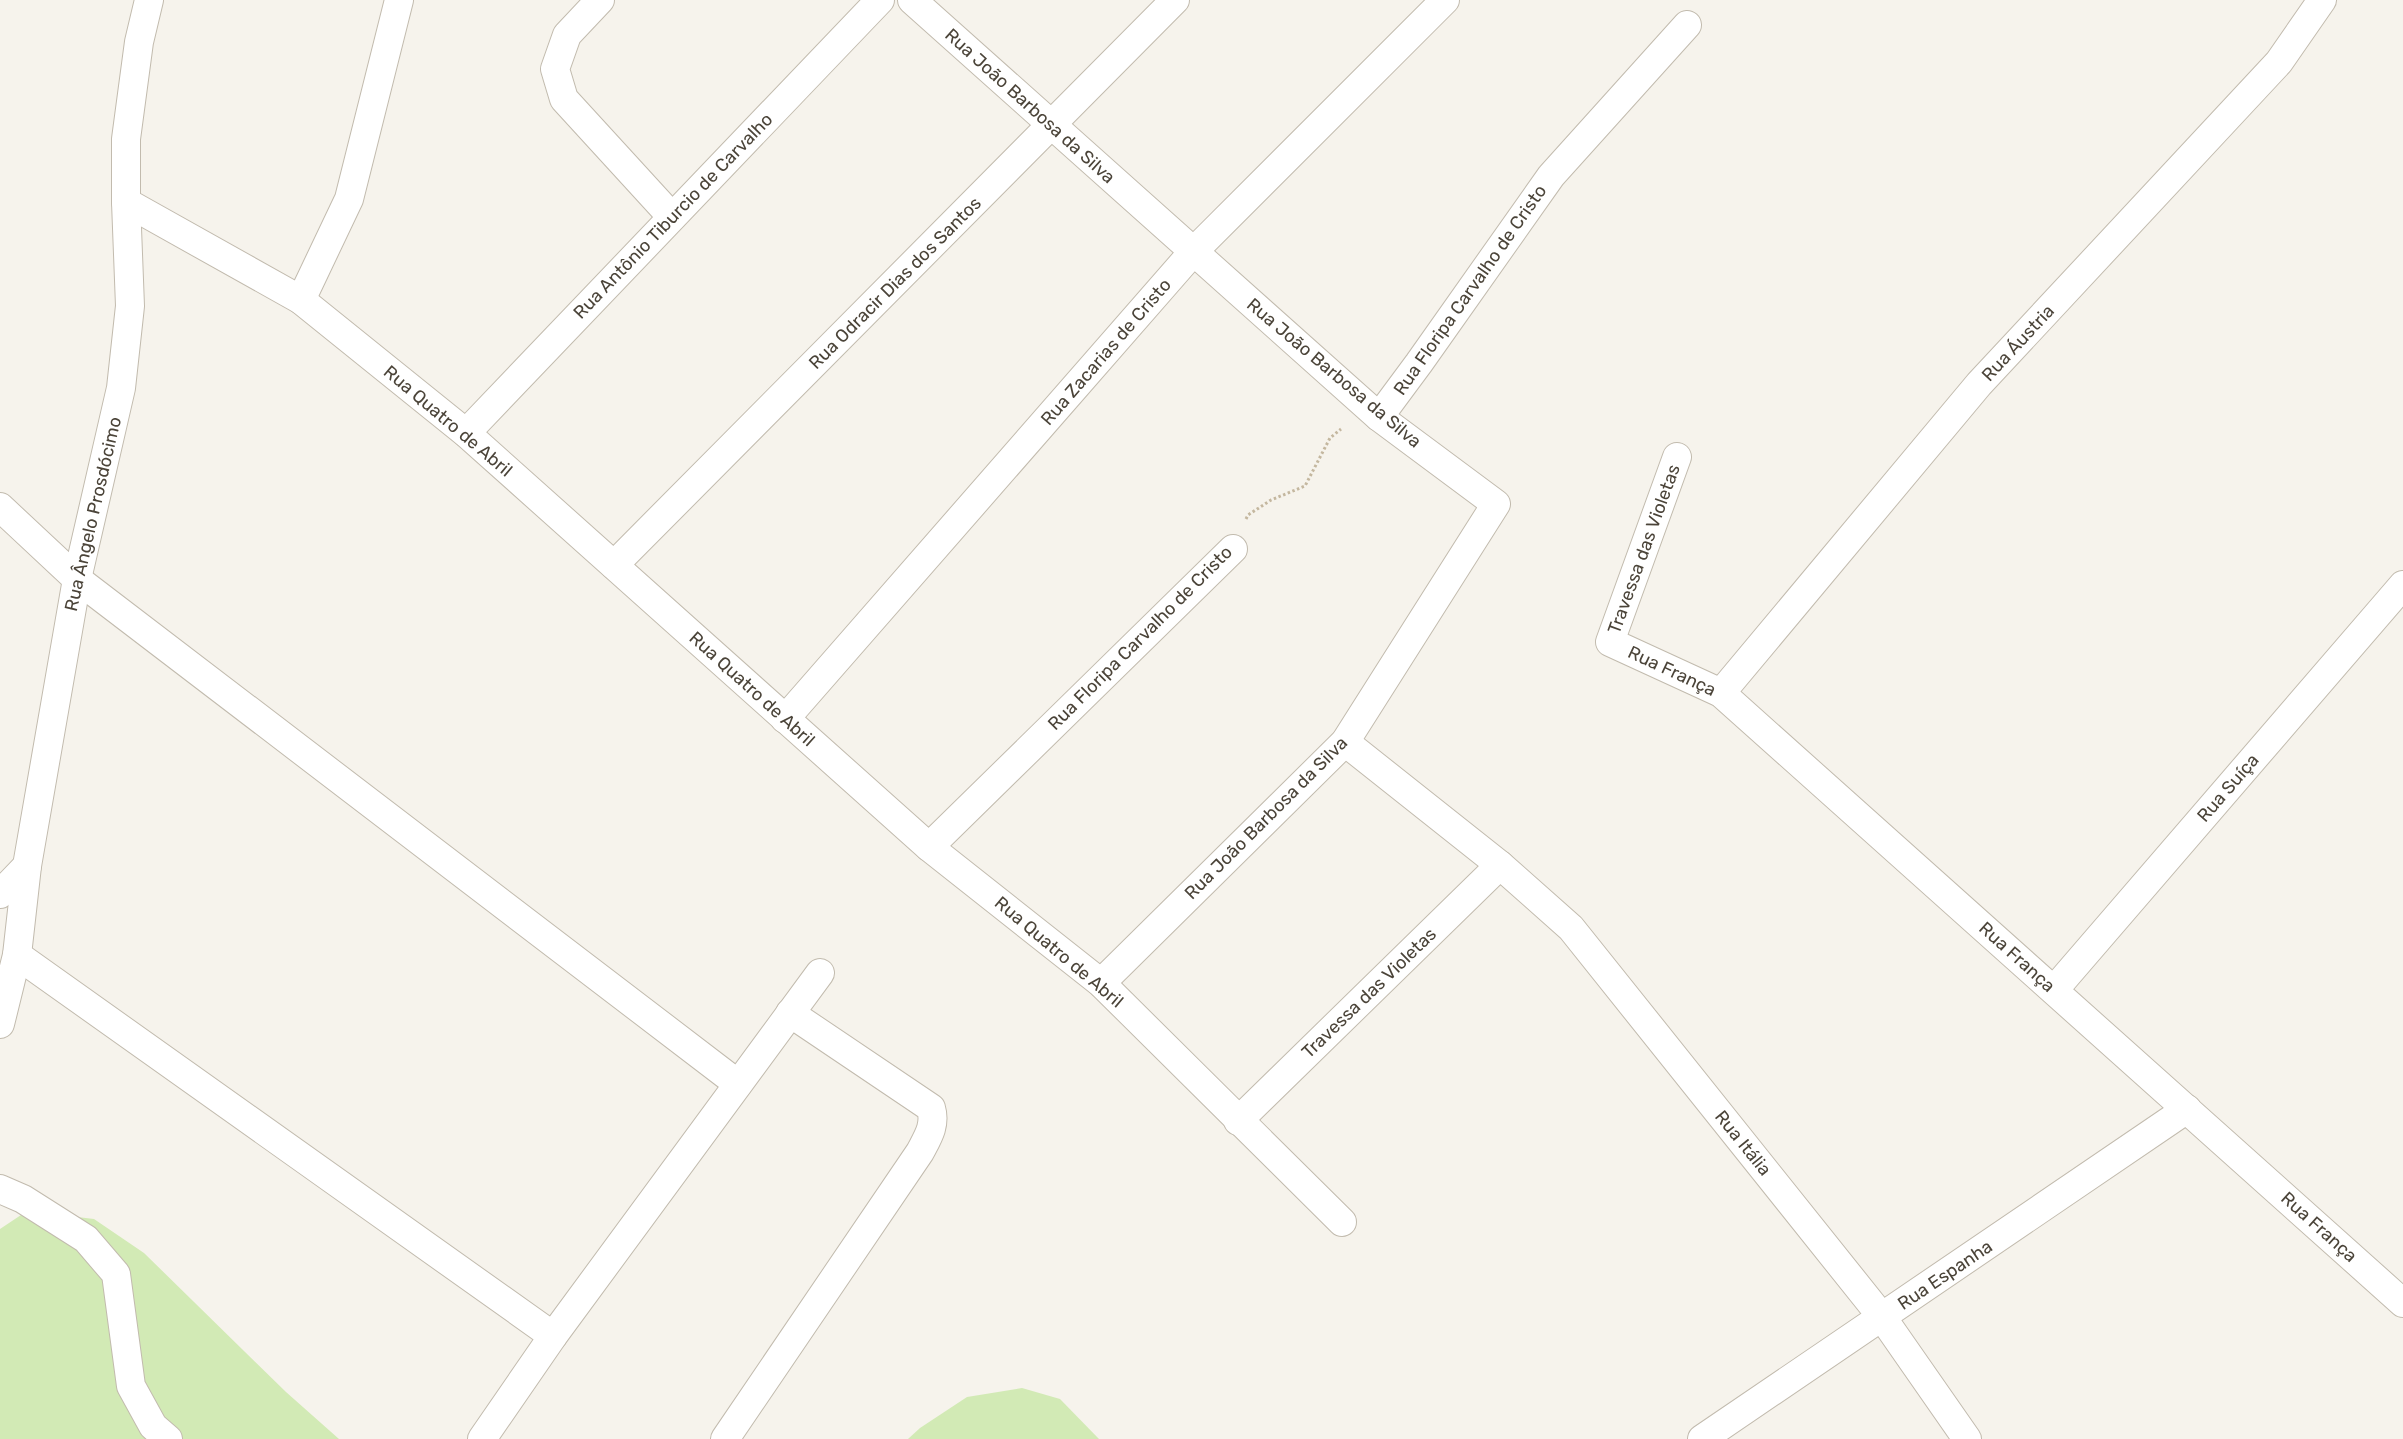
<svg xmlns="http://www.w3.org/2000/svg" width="2403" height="1439" font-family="Rubik,sans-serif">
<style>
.green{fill:#d2eab5}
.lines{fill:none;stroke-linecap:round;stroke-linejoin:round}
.minor-casing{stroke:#c2bbae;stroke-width:30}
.path{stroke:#c4b79f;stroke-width:3;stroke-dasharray:2.5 2.5;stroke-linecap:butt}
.minor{stroke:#fff;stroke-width:28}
.labels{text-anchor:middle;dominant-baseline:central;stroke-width:4;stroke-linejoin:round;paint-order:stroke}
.street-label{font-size:18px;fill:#4b4439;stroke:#fff}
</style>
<rect width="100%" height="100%" fill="#f6f3ec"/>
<g class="green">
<path d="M27,1211l67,8 50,34 142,139 53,47h-339v-210z"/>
<path d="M1022,1388l38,11 39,40h-191l12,-11 47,-31z"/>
</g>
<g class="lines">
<g class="minor-casing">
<g id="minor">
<path d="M600,0l-33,35 -12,34 9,30 108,118"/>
<path d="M912,0l467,417 117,87 -151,238 -244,241"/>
<path d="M126,202l175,98 165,133 463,414 172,136 241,239"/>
<path d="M301,300l48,-101 50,-199"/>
<path d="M1379,417l40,-54 132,-187 136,-151"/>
<path d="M466,433l414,-433"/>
<path d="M1677,457l-67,185 111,51 682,610"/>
<path d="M0,507l77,72 661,505"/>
<path d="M614,565l561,-565"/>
<path d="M1721,693l258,-309 300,-322 43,-62"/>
<path d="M785,719l408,-467 252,-252"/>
<path d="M1345,742l155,123 71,63 311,389 85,122"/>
<path d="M929,847l304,-298"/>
<path d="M0,894l27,-28"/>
<path d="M17,955l536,381"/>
<path d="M2054,990l349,-405"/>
<path d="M0,1024l17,-69 10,-89 50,-287 44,-191 9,-82 -4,-104v-63l13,-97 10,-42"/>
<path d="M1238,1121l262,-256"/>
<path d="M0,1189l23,10 63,40 30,35 15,112 22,40 15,13"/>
<path d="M482,1439l71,-103 267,-363"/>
<path d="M725,1439l195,-287c8,-15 16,-27 11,-44l-141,-95"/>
<path d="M1702,1439l485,-330"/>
</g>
</g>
<path class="path" d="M1246,519l2,-4 23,-15 34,-14 25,-48 11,-9"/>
<use href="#minor" class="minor"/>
</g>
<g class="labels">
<g class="street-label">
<text transform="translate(1030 106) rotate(42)">Rua João Barbosa da Silva</text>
<text transform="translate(673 216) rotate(-46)">Rua Antônio Tiburcio de Carvalho</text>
<text transform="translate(895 283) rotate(-45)">Rua Odracir Dias dos Santos</text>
<text transform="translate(1470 290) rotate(-55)">Rua Floripa Carvalho de Cristo</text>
<text transform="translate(2018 343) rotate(-47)">Rua Áustria</text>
<text transform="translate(1106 352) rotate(-49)">Rua Zacarias de Cristo</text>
<text transform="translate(1334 373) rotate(40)">Rua João Barbosa da Silva</text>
<text transform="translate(448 421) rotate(40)">Rua Quatro de Abril</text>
<text transform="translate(93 514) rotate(-77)">Rua Ângelo Prosdócimo</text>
<text transform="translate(1644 549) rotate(-70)">Travessa das Violetas</text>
<text transform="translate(1140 638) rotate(-45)">Rua Floripa Carvalho de Cristo</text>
<text transform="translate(1672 671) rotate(25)">Rua França</text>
<text transform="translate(752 689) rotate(42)">Rua Quatro de Abril</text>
<text transform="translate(2228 788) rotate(-49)">Rua Suíça</text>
<text transform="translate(1266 818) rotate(-45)">Rua João Barbosa da Silva</text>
<text transform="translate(1059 952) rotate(40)">Rua Quatro de Abril</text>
<text transform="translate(2017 957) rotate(42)">Rua França</text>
<text transform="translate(1369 993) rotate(-44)">Travessa das Violetas</text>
<text transform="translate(1743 1143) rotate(51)">Rua Itália</text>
<text transform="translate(2319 1227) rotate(42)">Rua França</text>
<text transform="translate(1945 1275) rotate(-34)">Rua Espanha</text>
</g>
</g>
</svg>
